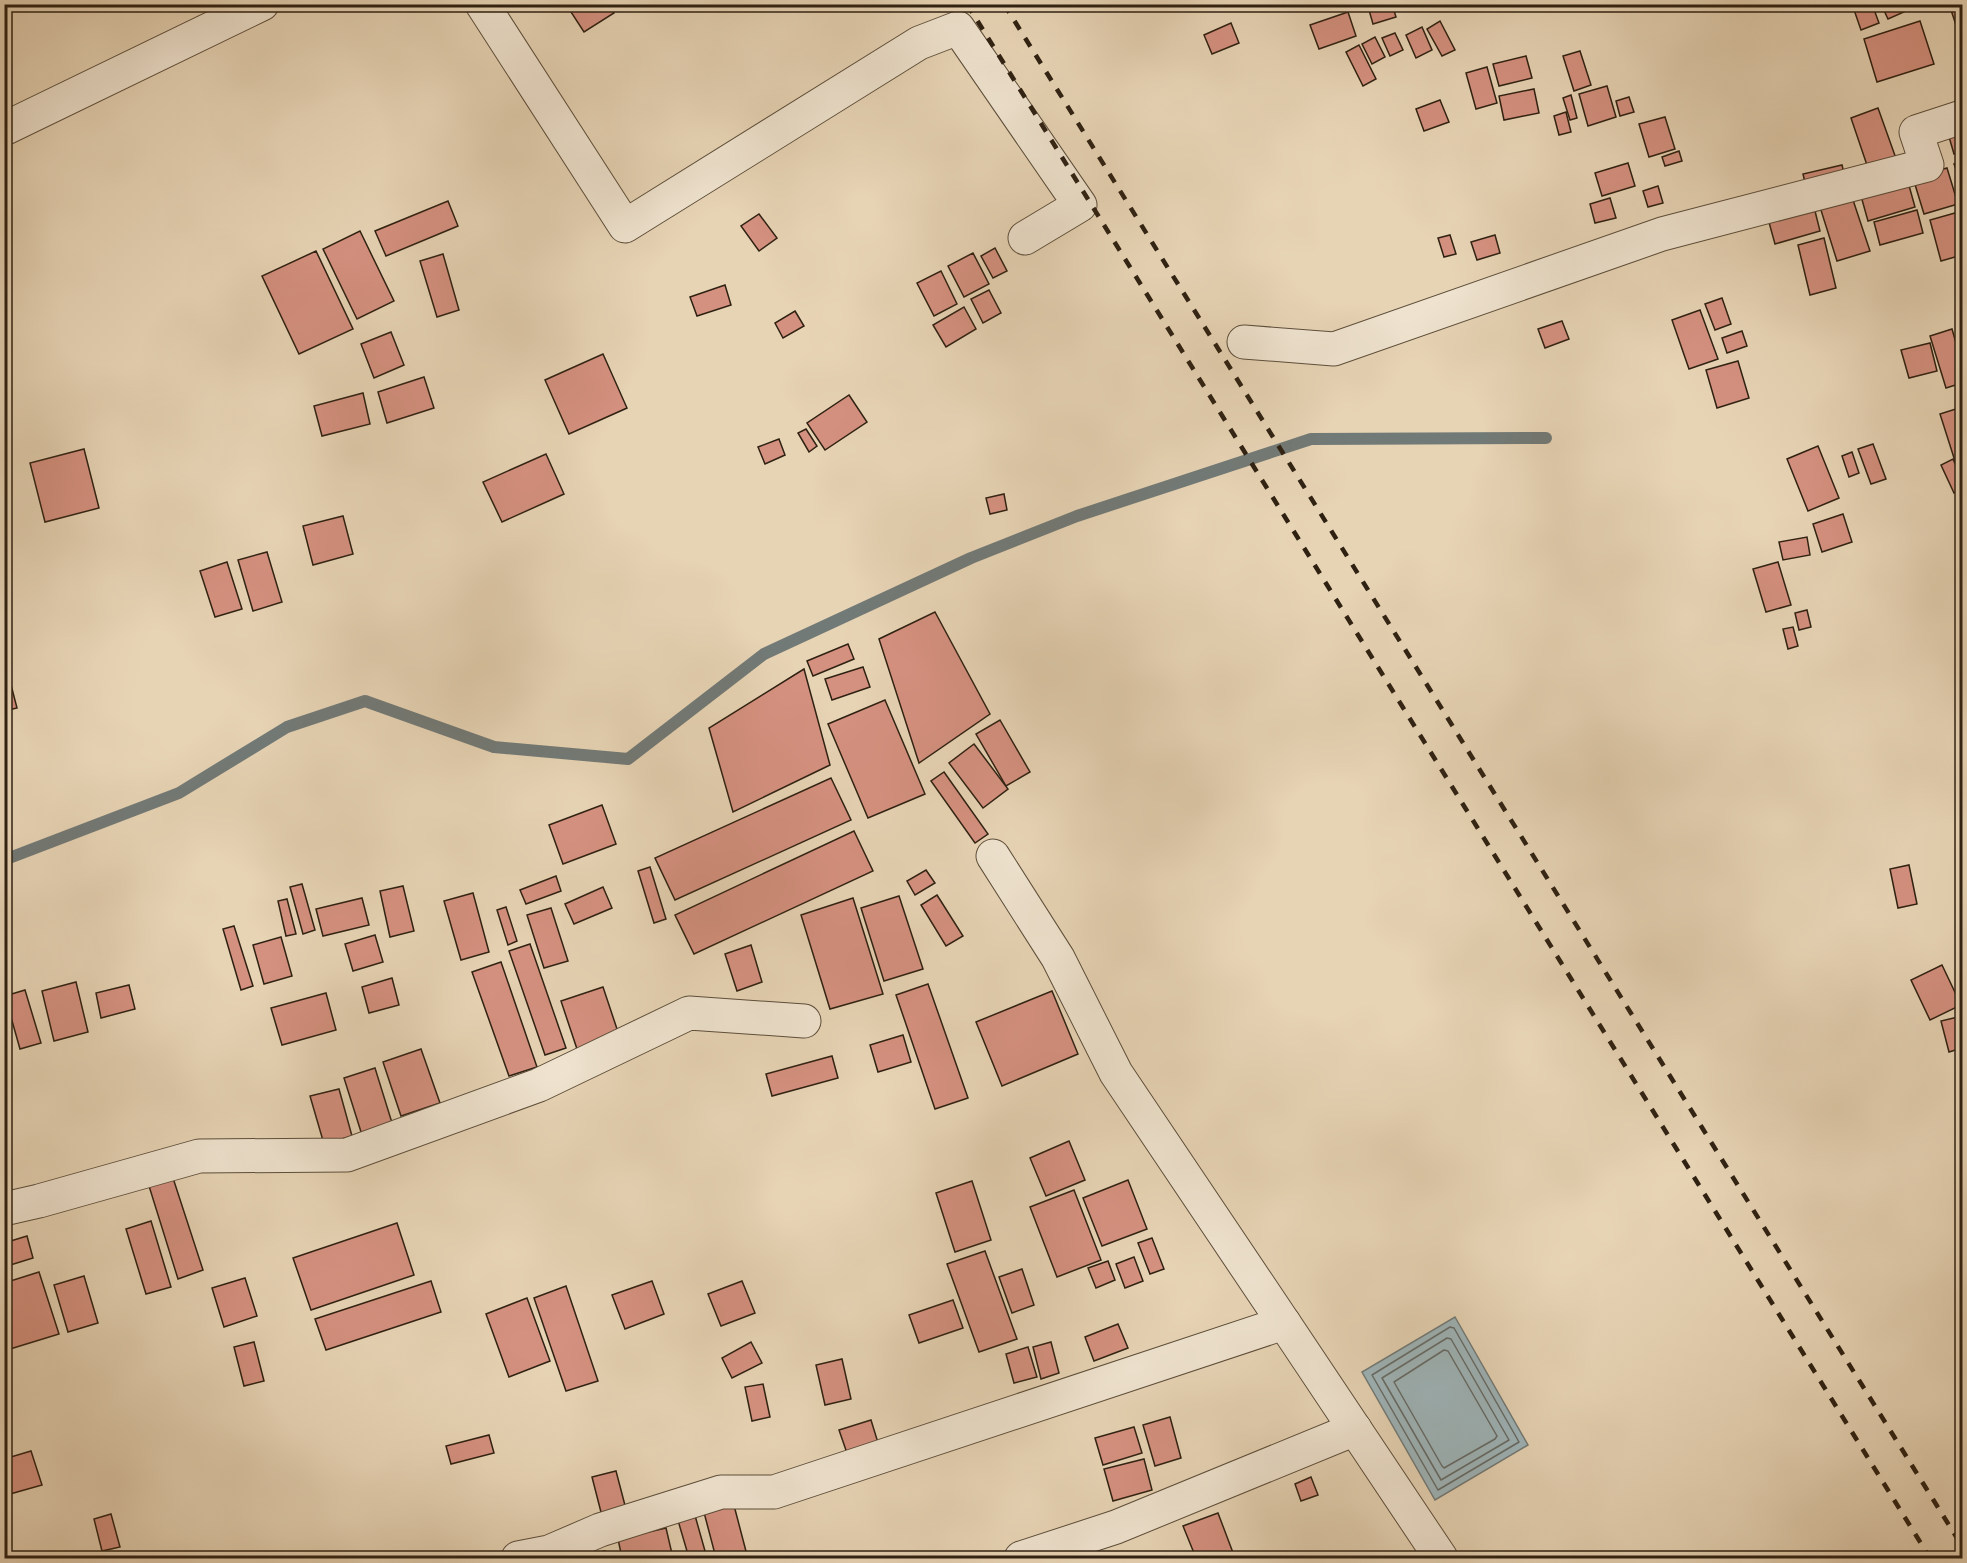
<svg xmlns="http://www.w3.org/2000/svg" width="1967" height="1563" font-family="'EB Garamond',serif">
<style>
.water{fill:#9eb5ba;stroke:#727a77;stroke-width:1.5}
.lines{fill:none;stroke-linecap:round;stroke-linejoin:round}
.shore{stroke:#666b66;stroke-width:1.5}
.stream{stroke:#727a77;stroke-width:12}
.building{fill:#d59180;stroke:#2f2112;stroke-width:1.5}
.minor-casing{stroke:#5d4e3b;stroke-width:35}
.minor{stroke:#efe3cf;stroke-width:33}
.rail{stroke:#2f2112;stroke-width:4.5;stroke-dasharray:10 10;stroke-linecap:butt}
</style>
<rect width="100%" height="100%" fill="#e7d4b5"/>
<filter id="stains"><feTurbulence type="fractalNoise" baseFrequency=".00333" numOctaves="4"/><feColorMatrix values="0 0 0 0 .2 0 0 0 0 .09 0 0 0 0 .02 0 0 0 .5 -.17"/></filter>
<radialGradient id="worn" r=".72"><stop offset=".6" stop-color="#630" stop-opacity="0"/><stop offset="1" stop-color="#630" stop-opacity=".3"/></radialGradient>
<path class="water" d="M1455,1317l73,128 -93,55 -73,-128z"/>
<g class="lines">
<g class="shore">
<path d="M1450,1327l4,1 65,114 -81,48 -66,-115z"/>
<path d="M1447,1338l4,1 58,101 -68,40 -59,-102z"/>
<path d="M1444,1350l4,1 49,85 -2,3 -51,29 -2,-2 -48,-84z"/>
</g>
<path class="stream" d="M4,860l175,-67 108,-66 78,-26 129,46 134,12 136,-105 207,-96 106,-42 234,-77 235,-1"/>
</g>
<g class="building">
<path d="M583,4h26l5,9 -30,19 -13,-20z"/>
<path d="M1386,4h6l4,13 -23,7 -4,-14z"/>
<path d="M1852,4h20l7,19 -18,7z"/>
<path d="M1881,4h19l4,8 -16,7z"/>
<path d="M1949,4h13v39z"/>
<path d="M1348,12l8,24 -37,13 -9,-24z"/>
<path d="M1440,21l15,29 -13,6 -15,-27z"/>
<path d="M1920,21l14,43 -57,18 -13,-43z"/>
<path d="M1231,23l8,20 -27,11 -8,-19z"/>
<path d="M1422,27l10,23 -16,8 -10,-23z"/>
<path d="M1395,33l8,17 -13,6 -8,-18z"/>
<path d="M1375,37l10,20 -13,7 -10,-20z"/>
<path d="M1359,45l17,34 -13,7 -17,-34z"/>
<path d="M1580,51l11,34 -17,6 -11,-35z"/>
<path d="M1526,56l6,22 -33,8 -6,-22z"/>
<path d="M1487,67l10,36 -21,6 -10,-36z"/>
<path d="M1607,86l9,31 -28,9 -9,-32z"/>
<path d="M1534,89l5,24 -35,7 -5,-24z"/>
<path d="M1571,95l6,23 -7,2 -7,-22z"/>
<path d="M1629,97l5,15 -14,4 -4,-15z"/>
<path d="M1440,100l9,22 -25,9 -8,-22z"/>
<path d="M1878,108l20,56 -28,10 -19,-56z"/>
<path d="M1566,112l5,20 -12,3 -5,-19z"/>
<path d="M1665,117l10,32 -26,8 -10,-33z"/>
<path d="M1962,125v26l-8,3 -7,-24z"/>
<path d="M1679,151l3,10 -17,5 -3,-9z"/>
<path d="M1962,161v24l-8,-21z"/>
<path d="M1628,163l7,23 -33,10 -7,-23z"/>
<path d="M1842,165l4,17 -39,9 -4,-17z"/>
<path d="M1947,168l11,36 -34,10 -11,-36z"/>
<path d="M1908,182l7,25 -47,14 -7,-25z"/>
<path d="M1658,186l5,17 -15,4 -5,-16z"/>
<path d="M1852,197l18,54 -33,10 -17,-54z"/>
<path d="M1610,198l6,20 -21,5 -5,-19z"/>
<path d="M448,201l10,25 -72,30 -11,-25z"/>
<path d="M1813,203l7,28 -45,13 -8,-29z"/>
<path d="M1917,210l6,23 -43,12 -6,-23z"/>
<path d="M1962,211v44l-21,6 -11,-41z"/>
<path d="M759,214l18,24 -18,13 -18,-25z"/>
<path d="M360,231l34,70 -37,18 -34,-70z"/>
<path d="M1450,235l6,19 -12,3 -6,-19z"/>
<path d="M1495,235l5,18 -23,7 -6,-18z"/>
<path d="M1824,238l12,50 -26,7 -12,-50z"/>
<path d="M995,248l12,23 -14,7 -12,-22z"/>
<path d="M316,251l37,78 -54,25 -37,-78z"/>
<path d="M973,253l16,31 -25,13 -16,-31z"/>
<path d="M443,254l16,56 -22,7 -17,-56z"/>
<path d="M941,271l16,33 -23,12 -17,-33z"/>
<path d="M725,285l6,20 -34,11 -7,-19z"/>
<path d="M989,290l12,23 -18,10 -12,-24z"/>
<path d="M1722,298l9,26 -16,6 -10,-26z"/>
<path d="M964,307l12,22 -30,18 -13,-22z"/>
<path d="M1700,310l18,49 -29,10 -17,-49z"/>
<path d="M795,311l9,15 -21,12 -8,-15z"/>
<path d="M1562,321l7,18 -24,9 -7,-19z"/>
<path d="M1952,329l10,35v19l-16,5 -16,-52z"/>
<path d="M1742,331l5,15 -20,7 -5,-15z"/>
<path d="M391,332l13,33 -30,13 -13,-34z"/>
<path d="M1930,343l7,28 -28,7 -8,-28z"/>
<path d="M603,354l24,54 -58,26 -24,-54z"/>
<path d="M1738,361l11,37 -32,10 -11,-38z"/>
<path d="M424,377l10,31 -47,15 -9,-31z"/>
<path d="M4,392l6,23 -6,1z"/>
<path d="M363,393l7,31 -48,12 -8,-30z"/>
<path d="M849,395l18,27 -42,28 -18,-27z"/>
<path d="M1962,407v52l-7,2 -15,-47z"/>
<path d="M806,429l11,17 -8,6 -11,-19z"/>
<path d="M779,439l6,16 -20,9 -7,-17z"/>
<path d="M1873,444l13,35 -15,5 -13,-35z"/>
<path d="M1818,446l21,52 -31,13 -21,-52z"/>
<path d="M84,449l15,59 -54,14 -15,-59z"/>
<path d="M1852,452l7,21 -10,4 -7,-21z"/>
<path d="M546,454l18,40 -62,28 -19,-40z"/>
<path d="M1953,459l9,21v9l-8,4 -13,-28z"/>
<path d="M1004,494l3,16 -17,4 -4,-16z"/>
<path d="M1843,514l9,28 -30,10 -9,-28z"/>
<path d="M343,516l10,38 -40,11 -10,-39z"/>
<path d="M1807,537l3,18 -27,5 -4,-18z"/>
<path d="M267,552l15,50 -29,9 -15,-51z"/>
<path d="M227,562l15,47 -27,8 -15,-46z"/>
<path d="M1778,562l13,43 -25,7 -13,-43z"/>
<path d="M1807,610l4,17 -12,3 -4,-17z"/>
<path d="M935,612l55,102 -71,49 -40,-124z"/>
<path d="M1793,627l5,19 -10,3 -5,-20z"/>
<path d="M848,644l6,15 -41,17 -6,-15z"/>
<path d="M863,667l7,20 -38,13 -7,-21z"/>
<path d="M804,669l26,96 -97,47 -24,-84z"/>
<path d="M10,681l7,27 -13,3v-29z"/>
<path d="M885,700l40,94 -57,24 -40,-94z"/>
<path d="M1000,720l30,52 -24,14 -30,-52z"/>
<path d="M974,744l34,45 -25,19 -34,-45z"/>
<path d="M944,772l44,62 -13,9 -44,-62z"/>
<path d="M831,778l20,42 -176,80 -20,-42z"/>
<path d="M602,805l14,39 -53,20 -14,-39z"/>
<path d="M854,831l19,40 -179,83 -19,-39z"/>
<path d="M1909,865l8,39 -19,4 -8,-39z"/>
<path d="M650,867l16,52 -12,4 -16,-52z"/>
<path d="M926,870l9,13 -20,12 -8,-14z"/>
<path d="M556,876l5,15 -35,13 -6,-14z"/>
<path d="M302,884l13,46 -12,4 -13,-47z"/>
<path d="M403,886l11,45 -24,6 -10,-46z"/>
<path d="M603,887l9,21 -38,16 -9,-20z"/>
<path d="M473,893l16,59 -28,8 -17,-59z"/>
<path d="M937,895l26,41 -17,10 -25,-41z"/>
<path d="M899,896l24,73 -39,12 -23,-73z"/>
<path d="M362,898l7,27 -46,11 -7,-27z"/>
<path d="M853,898l30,96 -53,15 -29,-94z"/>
<path d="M287,899l9,35 -10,2 -8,-35z"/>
<path d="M506,907l11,34 -9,4 -11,-35z"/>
<path d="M551,908l17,53 -24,7 -17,-53z"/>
<path d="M234,926l19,60 -12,4 -18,-61z"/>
<path d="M375,935l8,27 -30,9 -8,-27z"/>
<path d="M281,937l11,39 -28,8 -11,-39z"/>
<path d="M530,944l36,104 -21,7 -36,-104z"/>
<path d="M751,945l11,37 -25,9 -12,-37z"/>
<path d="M501,962l36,105 -28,9 -37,-104z"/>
<path d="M1942,965l19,40 -31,15 -19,-40z"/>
<path d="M392,978l7,27 -30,8 -7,-26z"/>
<path d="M76,982l12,50 -34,9 -12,-50z"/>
<path d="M928,984l40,114 -33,11 -39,-114z"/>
<path d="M129,985l6,24 -34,9 -5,-25z"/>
<path d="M603,987l17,51 -42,14 -17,-51z"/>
<path d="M25,990l16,53 -21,6 -15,-53z"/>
<path d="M1052,991l26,63 -76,32 -26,-64z"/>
<path d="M326,993l10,37 -54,15 -11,-37z"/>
<path d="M1962,1016v32l-13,4 -8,-31z"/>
<path d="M903,1035l8,27 -33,10 -8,-27z"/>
<path d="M421,1049l19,54 -39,13 -18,-54z"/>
<path d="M832,1056l6,22 -66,18 -6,-22z"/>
<path d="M375,1068l18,58 -31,9 -18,-57z"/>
<path d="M339,1089l13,47 -28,8 -14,-48z"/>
<path d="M1069,1141l16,39 -39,16 -16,-38z"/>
<path d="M173,1178l30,92 -25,9 -29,-93z"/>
<path d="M1128,1180l19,49 -45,17 -19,-48z"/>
<path d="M972,1181l19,59 -36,12 -19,-59z"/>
<path d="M1074,1190l27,70 -44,17 -27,-70z"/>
<path d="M151,1221l20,66 -25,7 -20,-65z"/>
<path d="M397,1223l17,52 -103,35 -18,-52z"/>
<path d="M27,1236l6,22 -29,9v-24z"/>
<path d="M1152,1238l12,31 -14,5 -12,-31z"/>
<path d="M985,1251l32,88 -38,13 -32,-88z"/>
<path d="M1134,1257l9,24 -18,7 -9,-24z"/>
<path d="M1108,1261l7,19 -19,8 -8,-20z"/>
<path d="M1022,1269l12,36 -22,8 -13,-36z"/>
<path d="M39,1272l20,62 -49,15 -6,-17v-49z"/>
<path d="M84,1276l14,47 -30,9 -14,-47z"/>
<path d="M245,1278l12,38 -33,11 -12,-39z"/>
<path d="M431,1281l10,31 -115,38 -11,-31z"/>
<path d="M652,1281l12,33 -39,15 -13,-34z"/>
<path d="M742,1281l13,32 -34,13 -13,-32z"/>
<path d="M566,1286l32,95 -32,10 -32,-93z"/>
<path d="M527,1298l23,63 -41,16 -23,-63z"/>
<path d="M953,1300l10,28 -44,15 -10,-28z"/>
<path d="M1118,1324l10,24 -34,13 -9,-24z"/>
<path d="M254,1342l10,39 -20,5 -10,-39z"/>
<path d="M751,1342l11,21 -30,15 -10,-20z"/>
<path d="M1051,1342l8,31 -18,6 -8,-32z"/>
<path d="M1028,1347l9,30 -23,6 -8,-29z"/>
<path d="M842,1359l9,40 -26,6 -9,-40z"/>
<path d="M763,1384l7,33 -18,4 -7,-34z"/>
<path d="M1170,1417l11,41 -26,8 -12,-41z"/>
<path d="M871,1420l8,26 -31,10 -9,-26z"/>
<path d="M1134,1427l8,26 -39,12 -8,-27z"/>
<path d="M489,1435l5,18 -43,11 -5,-18z"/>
<path d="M31,1451l11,34 -32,9 -6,-18v-17z"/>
<path d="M1144,1459l8,31 -39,11 -9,-32z"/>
<path d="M616,1471l11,42 -24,7 -11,-43z"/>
<path d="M1311,1477l7,18 -17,6 -6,-17z"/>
<path d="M731,1494l16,61 -12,3h-19l-15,-57z"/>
<path d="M694,1512l13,46h-18l-12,-41z"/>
<path d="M1218,1513l17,45h-39l-13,-32z"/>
<path d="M111,1514l9,33 -18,4 -8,-32z"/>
<path d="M666,1528l7,30h-51l-4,-19z"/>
<path d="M605,1551l2,7h-34z"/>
</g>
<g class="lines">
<g class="minor-casing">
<g id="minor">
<path d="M482,4l143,222 294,-183 39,-15 122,177 -55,33"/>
<path d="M4,129l258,-125"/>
<path d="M1244,342l90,7 328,-115 265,-69 -11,-33 46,-15"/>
<path d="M993,856l65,102 58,115 168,250"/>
<path d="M4,1209l35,-8 160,-45 148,-1 192,-70 150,-72 115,8"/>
<path d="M518,1558l31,-6 51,-22 121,-38h53l510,-169 157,235"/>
<path d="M1021,1558l95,-31 239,-98"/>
</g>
</g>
<use href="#minor" class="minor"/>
<g class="rail">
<path d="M967,4l963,1554"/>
<path d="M1004,4l958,1542"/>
</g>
</g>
<rect width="1967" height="1563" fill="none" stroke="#e7d4b5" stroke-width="24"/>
<rect x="6" y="6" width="1955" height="1551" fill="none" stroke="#2f2112" stroke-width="3"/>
<rect x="12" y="12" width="1943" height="1539" fill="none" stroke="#2f2112" stroke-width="1.5"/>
<rect width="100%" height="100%" filter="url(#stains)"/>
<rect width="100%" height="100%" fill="url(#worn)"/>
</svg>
